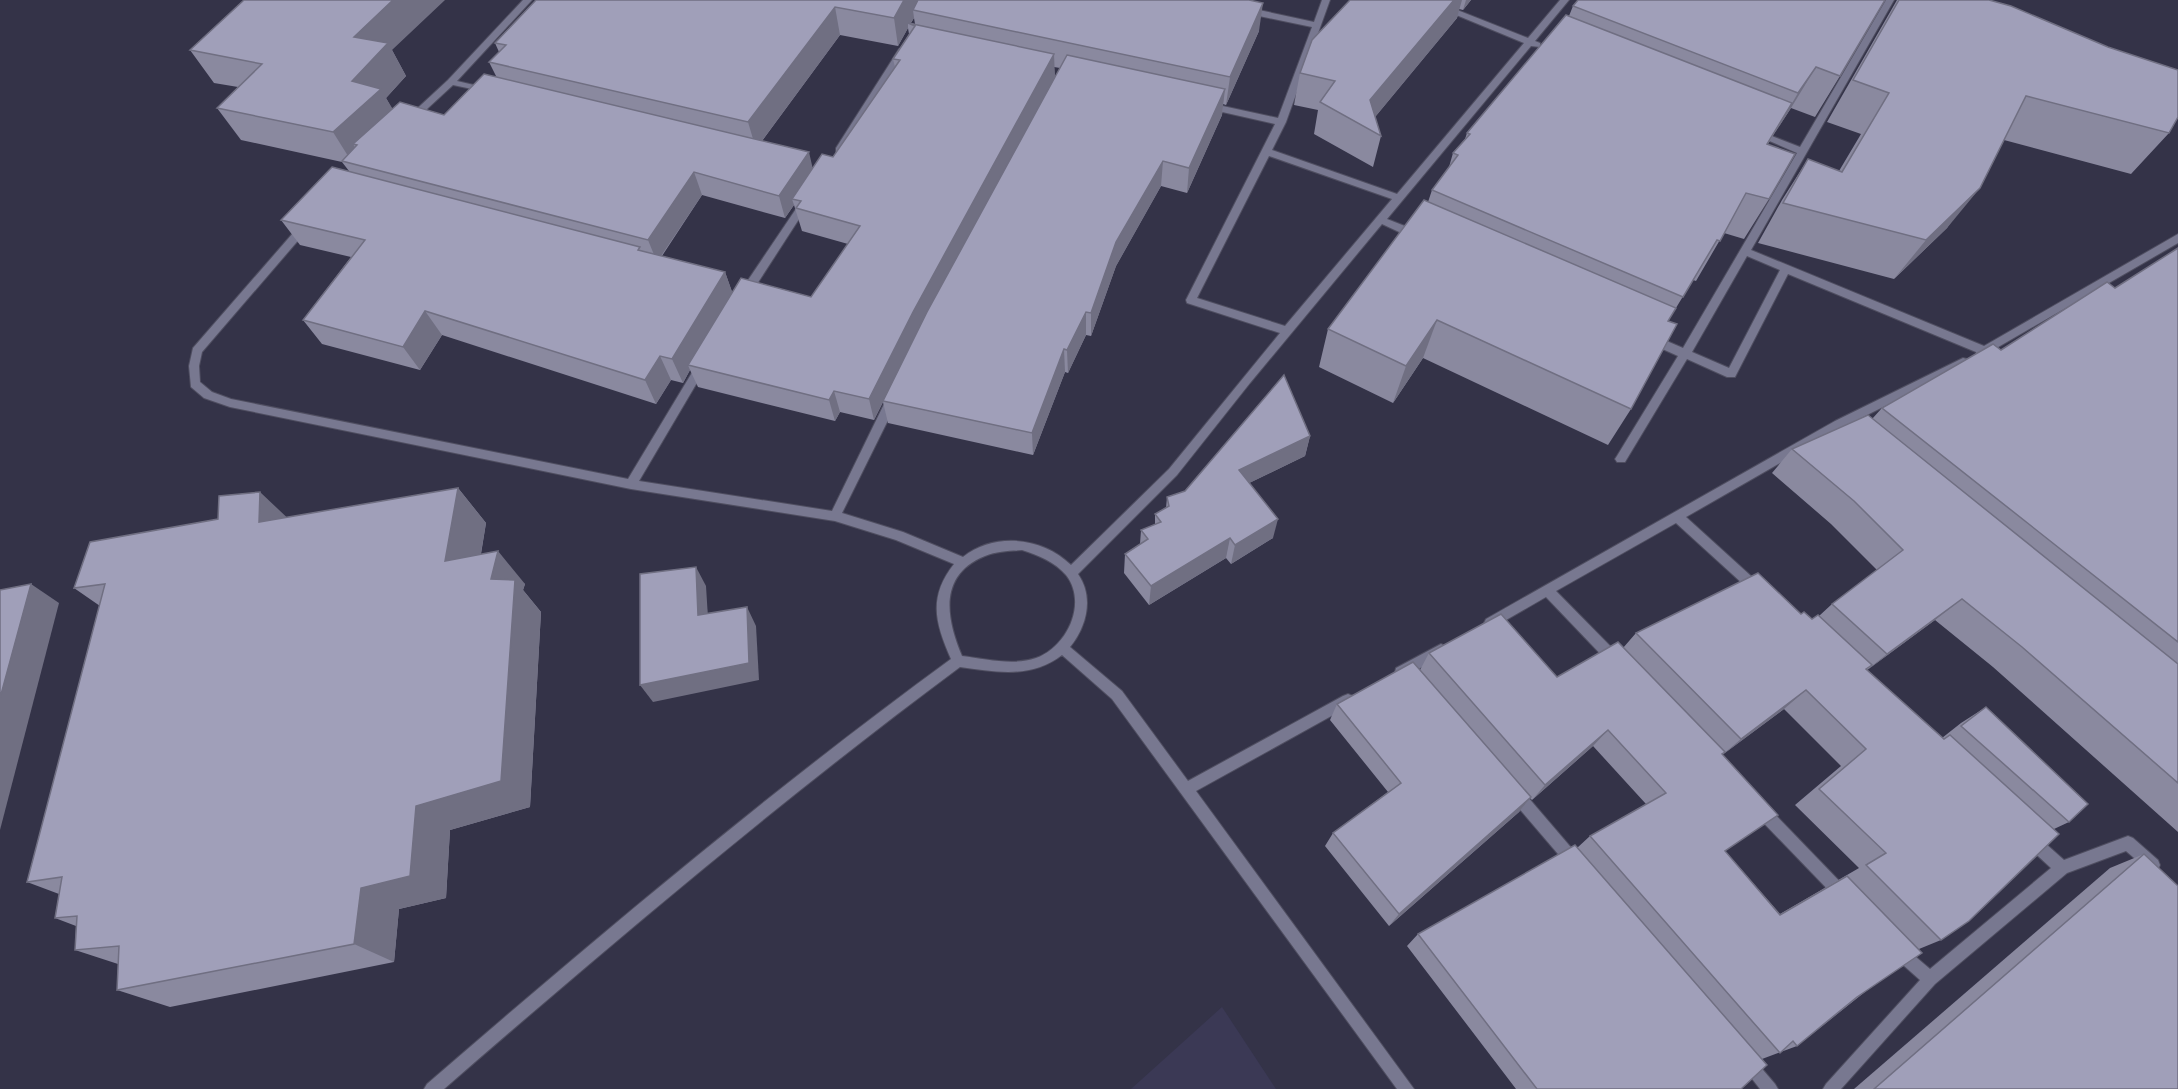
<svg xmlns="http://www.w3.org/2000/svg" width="2178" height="1089" font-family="'Roboto Condensed',sans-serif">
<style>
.built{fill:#3b3955}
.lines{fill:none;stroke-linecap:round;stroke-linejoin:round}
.minor-casing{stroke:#4f4e60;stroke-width:2}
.minor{fill:#787890;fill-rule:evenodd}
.wall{fill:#8a899f;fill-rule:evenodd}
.shaded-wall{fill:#706f82}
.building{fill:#a09fb9;stroke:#706f82;stroke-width:1.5}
</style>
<rect width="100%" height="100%" fill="#343348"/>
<path class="built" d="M1222,1007l54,82h-145z"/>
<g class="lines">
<g class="minor-casing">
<g id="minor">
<path d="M523,0h9l-75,81 34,8v4l-38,-8 -39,36h-6v-4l40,-37z"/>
<path d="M1322,0h8l-44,122 -14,28 125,44 127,-151 -104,-43h12l96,38 32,-38h9l-34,41 5,2v4l-9,-1 -144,173 33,13v6h-8l-30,-14 -132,159 -73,92 -99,99c16,23 9,52 -8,73l52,44 66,90 155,-85 5,-2 5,2 1,4 -1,4 -157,87 218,298h-17l-285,-390 -50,-44c-31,24 -66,17 -102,12 -179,133 -348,276 -516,422h-20l3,-5c170,-147 342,-292 524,-425 -16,-36 -23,-62 3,-95l-58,-24 -61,-19 -204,-32 -401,-82 -26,-9 -13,-11 -2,-21 4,-18 107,-123h8v4l-106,123 -3,14 1,16 12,10 19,7 397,80 71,-118 4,-1 5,4 -69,117 193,30 55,-113 6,-4 6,4 -57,115 61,19 60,25c32,-25 79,-20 108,8l98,-96 111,-136 -93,-30 -1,-3 89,-176 -66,-15 -5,-3 5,-3 69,15 34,-91 -67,-14 -4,-3 4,-3 69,15zM1269,156l123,43 -107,127 -88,-28zM1022,550c16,5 33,12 44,25 22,28 1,72 -30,83 -23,8 -50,1 -74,-2 -16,-38 -24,-81 23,-100 12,-5 25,-5 37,-6z"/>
<path d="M1886,0h8l-143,250 233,96 194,-112v9l-197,114 -4,-1 -1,-4 -188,-78 -53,103h-8l-40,-18 -62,103h-8l-2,-3 2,-3 61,-100 -31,-14 -1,-3 1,-3h8l28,12 114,-195 -46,-20 2,-2h6l41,16zM1747,256l33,14 -51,98 -37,-16z"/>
<path d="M902,48l4,3 -64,101h-6v-4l63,-99z"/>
<path d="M805,199l5,3 -62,96h-8l-1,-3 1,-3 62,-92z"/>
<path d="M1963,358l4,1 1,3 -1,3 -124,62 -157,90 76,69 2,4 -2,4 -4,1 -4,-1 -78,-71 -120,68 65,66 1,4 -1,4 -5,2 -5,-2 -65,-68 -52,30 -4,2 -4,-2 -2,-4 2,-4 349,-198z"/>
<path d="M1441,644l4,2 2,4 -2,4 -39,22 -5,2 -5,-2 -1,-4 1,-4z"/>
<path d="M1516,787l5,2 59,69 2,5 -2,5 -5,2 -5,-2 -59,-69 -2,-5 2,-5z"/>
<path d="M1760,802l5,2 82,85 2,5 -2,5 -5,2 -5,-2 -82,-85 -2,-5 2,-5z"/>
<path d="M2032,834l5,2 27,24 64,-24 5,2 25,22 2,5 -2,5 -5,2 -5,-2 -22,-19 -59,22 -132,111 -94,105h-18l3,-5 94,-104 -27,-24 -2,-5 2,-5 5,-2 5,2 27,23 121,-101 -24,-22 -2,-5 2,-5z"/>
<path d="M1747,1054l5,3 23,27 3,5h-18l-21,-27 3,-5z"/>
</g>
</g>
<use href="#minor" class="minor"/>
</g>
<g class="wall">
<path d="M536,0h713l10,31 -33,74 -3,-1 -1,11 -35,78 -26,-7 -45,80 -25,70 -5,-1 -18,38 -3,-1 -32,83 -145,-32 -5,-21 -9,18 -34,-8 -5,9 -137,-34 -8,-17 -7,13 -12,-3 -15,24 -214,-69 -22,35 -98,-26 -19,-24 48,-63 -51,-12 -19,-25 68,-49 -7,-9 -101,-22 -24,-32 21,-21 -24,-4 -24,-33h202l14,26 -20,22 6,11 52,6 53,-37 -8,-16 10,-10 -4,-9zM914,18l1,6 -4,-1zM908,28l1,6 -16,25 2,8 -62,90 -20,11 -51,-27 78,-106 58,11zM1054,67l6,1 -5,10zM702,195l83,23 9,-13 8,26 46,13 -37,53 -79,-5 -7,-20 -63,-16z"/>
<path d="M1350,0h121l-8,10 -4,-1 -2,9 -82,99 6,19 -8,31 -59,-33 4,-24 -24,-5 6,-32z"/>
<path d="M1885,0l-45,76 -25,41 -24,-9 -17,26 -6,10 1,55 -25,40 -20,-6 -28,48 -3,-1 -25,41 -37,88 -23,36 -185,-87 -30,45 -74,-36 9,-38 100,-127 4,-12 17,-23 4,-14 12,-14 2,-6 102,-117 4,-10z"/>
<path d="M1897,0h92l180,133 -38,41 -127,-34 -57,88 -53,51 -136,-36 24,-43 26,-41 31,12 22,-37 -34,-12z"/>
<path d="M2178,248v584l-185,-165 -58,-47 -68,50 75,68 19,-15 25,-16 83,115 -15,7 -113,111 -22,9 -122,97 -35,13 -21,30h-225l-109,-143 11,-12 159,-86 13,-12 56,-32 -53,-58 -61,54 -2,-2 -11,14 -130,114 -64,-80 8,-13 55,-41 -58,-72 7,-16 83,-34 9,-17 128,24 66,-29 13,-15 165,-19 11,5 7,-3 13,-12 45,-34 -46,-46 -59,-51 20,-24 80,-30 10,-11 119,-58 114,-62zM1784,709l57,57 -46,39 64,63 -79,46 -55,-63 -3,-96z"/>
<path d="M1310,436l-5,20 -56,27 24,55 -42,26 -5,-6 -77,47 -25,-32 1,-19 15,-10 1,-14 14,-5v-11l11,-6 1,-11 18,-6z"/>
<path d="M458,488l28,35 -5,31 44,30 -2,6 18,22 -11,195 -80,23 -4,68 -47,11 -5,53 -224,45 -53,-17 1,-26 -43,-14 1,-24 -21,-8 4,-24 -32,-12 73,-276 -26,-18 213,-70z"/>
<path d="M2144,854l34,235h-324l256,-221z"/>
</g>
<g class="shaded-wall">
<path d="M393,0h52l-53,50 14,26 -20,22 14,23 -43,24 -4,-1 8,13 -8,7 -20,-32 19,-51 2,-44z"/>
<path d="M904,0h16l-7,10 1,8 -4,6 -2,-1v5l-10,18 -4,-28z"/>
<path d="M1454,0h8l-5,18 -91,110 4,-28z"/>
<path d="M1466,0h5l-8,10z"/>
<path d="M1263,3l-4,28 -33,74 4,-28z"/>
<path d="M835,7l5,28 -84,114 -8,-27z"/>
<path d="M1054,54l1,24 -138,256 -43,86 -5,-21 44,-87z"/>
<path d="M1816,67l-25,41 -17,26 24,-41z"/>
<path d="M1225,89l-3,26 -35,78 2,-25z"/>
<path d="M809,152l5,22 -22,25 2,6 -9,13 -6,-22z"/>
<path d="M1163,161l-2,25 -45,80 -25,70v-23l25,-71z"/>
<path d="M694,172l8,23 -45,67 -9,-22z"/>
<path d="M1980,188l-33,40 -53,51 32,-39z"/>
<path d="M725,272l9,25 -46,68 2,5 -7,13 -11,-24z"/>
<path d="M425,311l17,24 -22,35 -17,-23z"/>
<path d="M1086,312v23l-18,38 -1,-23z"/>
<path d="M1437,320l-14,38 -30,45 13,-37z"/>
<path d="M1064,349l1,23 -32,83 -1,-22z"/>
<path d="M660,356l11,24 -15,24 -11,-24z"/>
<path d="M834,391l6,21 -5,9 -6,-21z"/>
<path d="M1310,436l-5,20 -70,34 4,-20z"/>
<path d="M458,488l28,35 -12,71 -29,-33z"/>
<path d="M260,492l36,34 -37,-4z"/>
<path d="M1278,519l-5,19 -42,26 4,-19z"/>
<path d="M1230,538l-4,20 -77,47 2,-19z"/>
<path d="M498,551l27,33 -2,6 18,22 -11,195 -80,23 -4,68 -47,11 -5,53 -40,-18 7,-56 55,-82 75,-227z"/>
<path d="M696,567l10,19 3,47 -11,-18z"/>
<path d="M31,584l28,19 -59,227v-132z"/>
<path d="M1962,599l-27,21 -73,54 25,-20z"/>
<path d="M747,607l9,19 3,54 -106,22 -13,-17z"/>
<path d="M1806,690l-22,19 -63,47 20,-17z"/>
<path d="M1608,730l-15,16 -61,54 13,-15z"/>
<path d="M1531,797l-12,15 -130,114 10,-12z"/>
</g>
<g class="building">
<path d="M244,0h149l-39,37 34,6 -36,38 29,8 -48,43 -116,-24 45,-44 -72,-14z"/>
<path d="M536,0h368l-10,18 -59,-11 -87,115 -259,-60 17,-17 -11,-2z"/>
<path d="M918,0h331l14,3 -33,74 -317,-67z"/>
<path d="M1350,0h104l-84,100 11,36 -61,-34 15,-21 -35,-8 12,-33z"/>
<path d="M1578,0h307l-45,76 -24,-9 -18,26 -225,-87z"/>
<path d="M1899,0h90l22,6 97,41 70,23v47l-9,16 -143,-37 -46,92 -54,52 -143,-37 25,-44 34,13 47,-79 -36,-13z"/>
<path d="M1566,15l226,88 -25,41 28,10 -26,45 -23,-6 -26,48 -3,-1 -34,57 -251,-107 26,-35 -5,-2 17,-19 -3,-1z"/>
<path d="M908,23l146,31 -141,258 -44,87 -35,-8 -5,9 -141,-35 53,-87 70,19 49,-71 -64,-18 5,-7 -9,-2 30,-45 11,3 67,-97 -7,-1 22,-33z"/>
<path d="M1067,55l158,34 -36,79 -26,-7 -47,81 -25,71 -5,-1 -19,38 -3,-1 -32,84 -149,-32 44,-89z"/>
<path d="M484,74l325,78 -30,44 -85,-24 -46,68 -306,-79 15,-16 -4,-1 47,-42 44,13z"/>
<path d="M332,167l308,80 -2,3 87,22 -53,87 -12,-3 -15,24 -220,-69 -22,36 -100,-27 62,-80 -84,-20z"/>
<path d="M1424,200l252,108 -8,13 9,3 -46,85 -194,-89 -31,46 -78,-37z"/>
<path d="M2178,248v394l-296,-234 111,-64 8,6 106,-68 8,6z"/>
<path d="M1284,375l26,61 -71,34 39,49 -43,26 -5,-7 -79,48 -26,-32 23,-15 -7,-9 20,-8 -6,-8 14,-8 -2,-9 18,-6z"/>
<path d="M1868,415l310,249v119l-156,-136 -60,-48 -75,55 -55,-50 71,-54 -49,-49 -62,-52z"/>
<path d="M458,488l-13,73 53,-10 -7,28 24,1 -14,201 -85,25 -6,70 -49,12 -7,56 -237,46 2,-44 -44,4 2,-34 -22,2 7,-41 -35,5 78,-298 -31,4 16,-46 128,-23 1,-23 41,-4 -1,30z"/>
<path d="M696,567l2,48 49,-8 2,56 -109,22v-111z"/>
<path d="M1758,573l43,41 3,-2 8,7 6,-4 54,50 -6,4 78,70 6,-4 109,99 -90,87 -28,19 -75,-75 20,-12 -67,-64 47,-40 -60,-59 -65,49 -105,-106z"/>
<path d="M31,584l-31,114v-108z"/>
<path d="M1501,614l56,63 61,-35 107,110 -3,2 56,61 -53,36 55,64 67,-39 75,77 -65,44 -60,49 -4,-5 -13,12 -190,-217 76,-43 -58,-63 -63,55 -116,-132z"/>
<path d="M1413,662l118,135 -132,117 -66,-81 68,-50 -64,-79z"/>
<path d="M1986,707l102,97 -19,18 -108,-96z"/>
<path d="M1575,845l192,220 -26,24h-204l-119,-155z"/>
<path d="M2144,854l34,32v203h-304z"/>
</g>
</svg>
